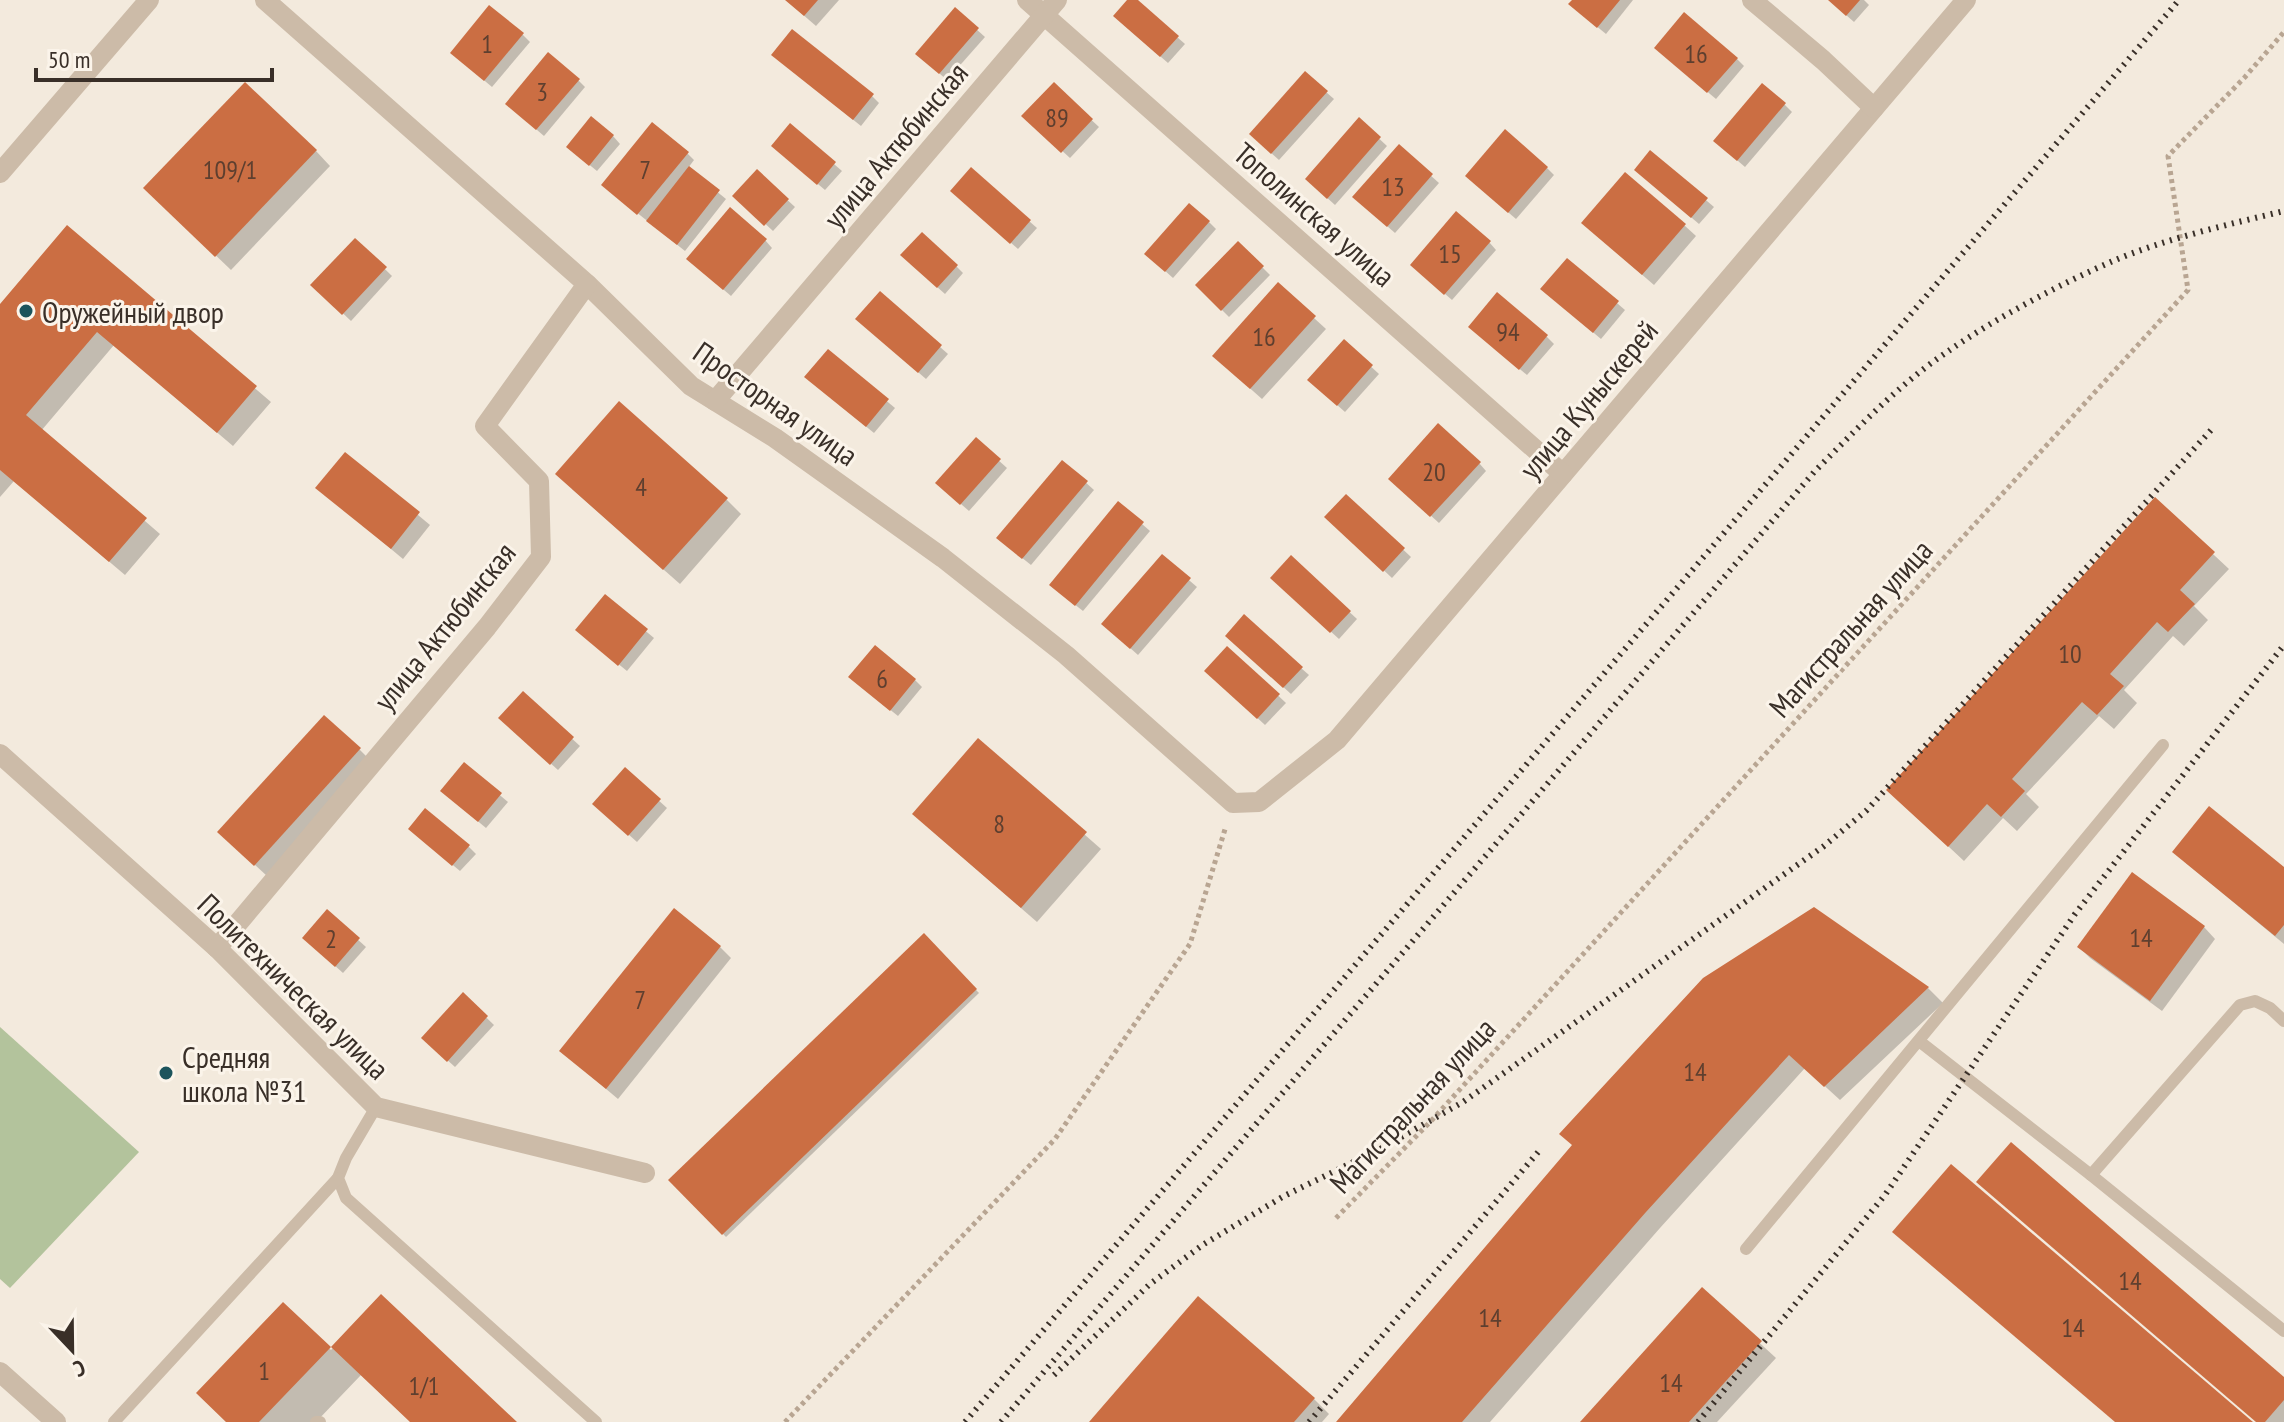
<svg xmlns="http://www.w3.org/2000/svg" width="2284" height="1422" font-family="'PT Sans Narrow',sans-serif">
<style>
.green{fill:#b3c39c}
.shadow{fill:#0003}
.building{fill:#cb6e43}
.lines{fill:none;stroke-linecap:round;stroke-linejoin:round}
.path{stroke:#b8a592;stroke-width:5;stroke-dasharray:4 4;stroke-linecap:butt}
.service{stroke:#ccbba8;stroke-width:12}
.minor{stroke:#ccbba8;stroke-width:20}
.tertiary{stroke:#ccbba8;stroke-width:20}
.rail{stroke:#392f28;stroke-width:6;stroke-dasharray:2 6;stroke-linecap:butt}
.poi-dot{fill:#1c545c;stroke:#fbf4ea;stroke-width:3}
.labels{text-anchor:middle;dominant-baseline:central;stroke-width:6;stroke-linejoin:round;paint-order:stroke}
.number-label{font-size:26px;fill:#5e3f2f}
.street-label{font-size:30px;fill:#392f28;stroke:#fbf4ea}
.poi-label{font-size:30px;fill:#392f28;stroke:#fbf4ea;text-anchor:start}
</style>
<rect width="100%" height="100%" fill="#f3eadd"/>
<path class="green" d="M0,1027l139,125 -129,136 -10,-9z"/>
<g class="shadow">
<path d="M786,0h53l-23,26z"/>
<path d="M1130,0h5l50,44 -17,19 -45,-39z"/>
<path d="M1574,0h59l-27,34 -28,-23z"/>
<path d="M1829,0h35l5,5 -15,17z"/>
<path d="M955,10l30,27 -38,43 -22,-19z"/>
<path d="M522,34l8,8 -38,45 -32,-27z"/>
<path d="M1664,55l73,4 7,7 -28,33z"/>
<path d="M781,62l91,34 7,7 -18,23z"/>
<path d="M578,80l7,7 -41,49 -29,-25z"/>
<path d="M1054,85l45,42 -29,31 -46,-42z"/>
<path d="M1326,92l8,7 -55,61 -20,-18z"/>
<path d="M1784,104l8,8 -47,55 -22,-19z"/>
<path d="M1359,120l28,26 -52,59 -21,-19z"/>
<path d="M790,126l52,45 -17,19 -44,-37z"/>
<path d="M613,136l7,8 -23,27 -21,-17z"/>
<path d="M1399,147l40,36 -44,50 -33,-29z"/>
<path d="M316,151l14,15 -99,104 -70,-67z"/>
<path d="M687,153l7,7 -6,8 38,31 -41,52 -74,-59z"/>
<path d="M1651,153l63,54 -15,17 -55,-47z"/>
<path d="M1547,168l7,7 -38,44 -42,-36z"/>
<path d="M757,172l38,35 -22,24 -38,-35z"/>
<path d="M960,198l69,23 8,7 -19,21z"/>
<path d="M1209,222l7,7 -43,49 -19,-17z"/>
<path d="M1684,225l12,11 -42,49 -59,-51z"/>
<path d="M67,228l204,174 -38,44 -119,-101 -73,86 119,103 -35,41 -111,-94 -14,16v-190z"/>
<path d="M355,240l37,36 -41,45 -38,-36z"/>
<path d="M765,240l7,8 -41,48 -35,-30z"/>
<path d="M1489,242l7,8 -44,50 -32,-28z"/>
<path d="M1238,243l32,32 -41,42 -32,-32z"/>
<path d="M1567,260l58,50 -24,29 -51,-43z"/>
<path d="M910,263l46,3 7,7 -18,21z"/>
<path d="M1278,285l48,44 -64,70 -36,-32z"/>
<path d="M880,294l68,60 -22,25 -61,-53z"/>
<path d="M1478,334l69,3 7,7 -27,31z"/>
<path d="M1344,342l35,32 -34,38 -28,-25z"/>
<path d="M828,352l67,56 -21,25 -60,-49z"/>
<path d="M976,440l31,28 -38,43 -24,-21z"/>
<path d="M345,454l85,71 -27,34 -85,-71z"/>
<path d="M1063,462l31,28 -63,75 -25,-20z"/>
<path d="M1479,463l7,8 -47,52 -41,-37z"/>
<path d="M572,489l154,10 15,15 -61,70z"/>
<path d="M1346,496l65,61 -19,21 -65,-61z"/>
<path d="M2155,500l74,69 -35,37 14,14 -24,26 -11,-10 -49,54 13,13 -23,26 -15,-13 -73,78 13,13 -22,24 -14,-13 -39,43 -60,-56z"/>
<path d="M1142,524l8,7 -67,80 -24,-19z"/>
<path d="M1162,557l35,30 -59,68 -27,-24z"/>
<path d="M1291,558l66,61 -18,20 -67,-61z"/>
<path d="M605,597l49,41 -27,33 -42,-34z"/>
<path d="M1235,643l66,25 8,7 -18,19z"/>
<path d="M1227,648l59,55 -21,22 -51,-47z"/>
<path d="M915,680l7,7 -24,29 -40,-32z"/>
<path d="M523,694l57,52 -22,24 -50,-45z"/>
<path d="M978,741l123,108 -64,73 -107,-93z"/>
<path d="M359,749l11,11 -103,116 -36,-33z"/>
<path d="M464,765l44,37 -22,26 -36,-30z"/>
<path d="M625,770l42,38 -30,34 -35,-31z"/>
<path d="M418,836l50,10 8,8 -16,17z"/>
<path d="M2186,863l98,7v74z"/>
<path d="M1814,909l114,79 15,15 -103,97 -35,-32 -145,160 -170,194h-151z"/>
<path d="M327,912l39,35 -23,26 -31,-28z"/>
<path d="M2204,927l11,12 -53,72 -72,-53 -11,-11z"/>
<path d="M924,936l55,57 -253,244 -55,-57z"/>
<path d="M720,947l11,11 -113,141 -57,-48z"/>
<path d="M463,995l31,30 -39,42 -32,-29z"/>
<path d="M1702,1290l74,68 -59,64h-134z"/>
<path d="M381,1297l133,125h-103l-50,-47 -45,47h-88l55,-117 48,45z"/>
<path d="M2284,1379v43h-28z"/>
<path d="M1314,1399l15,15 -7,8h-230z"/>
</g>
<g class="building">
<path d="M785,0h33l-14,16z"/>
<path d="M1127,0h11l41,36 -19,21 -47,-41z"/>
<path d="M1572,0h48l-23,28 -29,-24z"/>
<path d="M1828,0h32l-14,16z"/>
<path d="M489,5l35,28 -40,48 -34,-28z"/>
<path d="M955,7l24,21 -40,46 -24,-20z"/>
<path d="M1684,12l54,46 -31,35 -53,-45z"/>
<path d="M792,29l82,65 -21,26 -82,-65z"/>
<path d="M548,52l32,27 -44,51 -31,-26z"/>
<path d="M1305,71l23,20 -57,63 -22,-20z"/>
<path d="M245,82l72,68 -102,107 -72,-69z"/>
<path d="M1054,82l39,37 -32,34 -40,-37z"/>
<path d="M1762,83l24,20 -49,58 -24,-20z"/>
<path d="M591,116l23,19 -25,31 -23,-19z"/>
<path d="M1359,117l22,20 -54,62 -22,-20z"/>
<path d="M652,122l37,30 -52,63 -36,-30z"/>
<path d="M790,123l46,39 -19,23 -46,-39z"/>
<path d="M1505,129l43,38 -40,46 -43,-37z"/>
<path d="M1399,144l34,30 -46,53 -35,-30z"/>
<path d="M1650,150l58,48 -17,20 -57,-48z"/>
<path d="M689,166l31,24 -43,55 -31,-24z"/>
<path d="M971,167l60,53 -21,24 -60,-53z"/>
<path d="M757,169l32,30 -25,27 -32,-30z"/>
<path d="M1625,172l61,52 -44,51 -61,-52z"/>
<path d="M1189,203l21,18 -45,51 -21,-18z"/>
<path d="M730,207l37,32 -44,51 -37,-31z"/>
<path d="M1456,211l35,30 -47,54 -34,-30z"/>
<path d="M67,225l190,161 -40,47 -120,-101 -71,83 121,103 -38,44 -109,-92v-166z"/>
<path d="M922,232l36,33 -21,23 -37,-33z"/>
<path d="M355,238l32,29 -45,48 -32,-30z"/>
<path d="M1238,241l26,25 -43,45 -26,-26z"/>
<path d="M1567,258l52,43 -26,32 -53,-44z"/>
<path d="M1278,282l38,34 -66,73 -38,-33z"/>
<path d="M880,291l62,54 -24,28 -63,-54z"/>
<path d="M1497,292l51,43 -29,35 -51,-43z"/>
<path d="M1344,339l29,26 -36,41 -30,-26z"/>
<path d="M828,349l61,50 -23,28 -62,-50z"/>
<path d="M619,401l109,97 -65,72 -108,-96z"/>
<path d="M1438,423l43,39 -51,55 -42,-38z"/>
<path d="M976,437l25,22 -41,46 -25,-22z"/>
<path d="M345,452l75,60 -29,37 -76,-61z"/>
<path d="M1062,460l26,21 -66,78 -26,-21z"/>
<path d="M1346,494l59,54 -22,24 -59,-55z"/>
<path d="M2155,497l60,55 -35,38 15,14 -27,28 -11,-10 -47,52 14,12 -27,29 -15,-13 -70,77 13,12 -24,26 -14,-13 -39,43 -62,-57z"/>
<path d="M1118,501l26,21 -69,84 -26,-21z"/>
<path d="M1162,554l29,24 -61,71 -29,-25z"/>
<path d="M1291,555l60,56 -21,22 -60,-55z"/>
<path d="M605,594l43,35 -30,37 -43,-36z"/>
<path d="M1244,614l59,53 -20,21 -58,-52z"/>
<path d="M875,645l41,34 -26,32 -42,-34z"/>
<path d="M1227,646l53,48 -23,25 -53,-48z"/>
<path d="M523,691l51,46 -24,28 -52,-47z"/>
<path d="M324,715l37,33 -107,118 -37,-34z"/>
<path d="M978,738l109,94 -66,76 -109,-94z"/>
<path d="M464,762l38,31 -24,29 -38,-31z"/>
<path d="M625,767l36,32 -33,37 -36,-32z"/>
<path d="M2209,806l75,61v58l-9,11 -103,-84z"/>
<path d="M425,808l45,37 -18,21 -44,-37z"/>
<path d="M2132,872l73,54 -55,75 -73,-54z"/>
<path d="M1814,907l115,80 -105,100 -35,-32 -143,157 -184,210h-126l236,-277 -13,-11 144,-156z"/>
<path d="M674,908l47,38 -115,143 -47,-38z"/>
<path d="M327,909l33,29 -25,29 -33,-29z"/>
<path d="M924,933l53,56 -255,246 -54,-55z"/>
<path d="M463,992l25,24 -41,46 -26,-24z"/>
<path d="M2011,1142l273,235v23l-19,22h-9l-280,-240z"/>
<path d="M1951,1164l302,258h-138l-223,-190z"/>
<path d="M1702,1287l60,54 -73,81h-109z"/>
<path d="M381,1294l136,128h-107l-79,-75 -72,75h-33l-30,-29 87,-91 48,45z"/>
<path d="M1198,1296l117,102 -21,24h-205z"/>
</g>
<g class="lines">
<g class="path">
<path d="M1336,1218l96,-98 756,-830 -20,-134 77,-79 39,-45"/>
<path d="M785,1422l270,-283 135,-195 36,-118"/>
</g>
<g class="service">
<path d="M1919,1041l172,134 193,156"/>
<path d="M376,1107l-30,51 -8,20 8,20 250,224"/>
<path d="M2091,1175l149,-170 15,-4 15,7 14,13"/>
<path d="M1746,1249l417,-504"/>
<path d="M114,1422l224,-244"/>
<path d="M316,1422h4"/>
</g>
<g class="minor">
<path d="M265,0l322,284 104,102 84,52 168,120 123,97 167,148 26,-1 78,-62 629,-740"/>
<path d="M1027,0l536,474"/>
<path d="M1752,0l71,60 51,48"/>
<path d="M715,401l342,-401"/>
<path d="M0,754l217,194 159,159 269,66"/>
<path d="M217,948l270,-321 54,-70 -2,-76 -54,-55 102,-142"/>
<path d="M0,1372l56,50"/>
</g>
<path class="tertiary" d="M0,173l149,-173"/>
<g class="rail">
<path d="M1054,1375l96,-91 54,-40 80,-48 98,-48 81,-46 361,-256 43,-36 345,-381"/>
<path d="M965,1422l1214,-1422"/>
<path d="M1001,1422l814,-951c42,-42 83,-86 132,-119 47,-33 113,-68 166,-91 51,-22 117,-37 171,-50"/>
<path d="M1309,1422l230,-271"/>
<path d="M1698,1422l187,-227 190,-281 209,-269"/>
</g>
</g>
<g class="poi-dot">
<circle cx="26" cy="311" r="8"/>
<circle cx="166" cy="1073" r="8"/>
</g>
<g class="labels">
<g class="number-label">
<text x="487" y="43">1</text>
<text x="1696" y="53">16</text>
<text x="542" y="91">3</text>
<text x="1057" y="117">89</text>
<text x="230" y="169">109/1</text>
<text x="645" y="169">7</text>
<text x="1393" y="186">13</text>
<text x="1450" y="253">15</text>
<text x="1508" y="331">94</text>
<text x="1264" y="336">16</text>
<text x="1434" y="471">20</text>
<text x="641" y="486">4</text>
<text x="2070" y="653">10</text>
<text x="882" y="678">6</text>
<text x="999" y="823">8</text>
<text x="2141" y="937">14</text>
<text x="331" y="938">2</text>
<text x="640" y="999">7</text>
<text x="1695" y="1071">14</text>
<text x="2130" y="1280">14</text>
<text x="1490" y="1317">14</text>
<text x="2073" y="1327">14</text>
<text x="264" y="1370">1</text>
<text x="1671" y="1382">14</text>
<text x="424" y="1385">1/1</text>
</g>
<g class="street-label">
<text transform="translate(895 145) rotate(-50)">улица Актюбинская</text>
<text transform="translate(1315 214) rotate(41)">Тополинская улица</text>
<text transform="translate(1588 399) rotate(-50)">улица Куныскерей</text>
<text transform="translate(776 403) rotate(35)">Просторная улица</text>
<text transform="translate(444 626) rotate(-51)">улица Актюбинская</text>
<text transform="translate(1850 628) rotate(-48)">Магистральная улица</text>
<text transform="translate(294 986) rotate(44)">Политехническая улица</text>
<text transform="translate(1412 1105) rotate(-47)">Магистральная улица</text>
</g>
<g class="poi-label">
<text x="42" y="311">Оружейный двор</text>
<text x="182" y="1056">Средняя<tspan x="182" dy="34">школа №31</tspan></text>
</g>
</g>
<g transform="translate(72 1350) rotate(158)" stroke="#fbf4ea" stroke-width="6" paint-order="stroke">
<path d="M0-6L14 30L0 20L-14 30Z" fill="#392f28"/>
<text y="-12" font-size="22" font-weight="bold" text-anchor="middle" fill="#392f28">С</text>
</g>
<path d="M36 68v12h236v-12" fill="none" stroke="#392f28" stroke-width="4"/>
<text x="48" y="68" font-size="24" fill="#392f28" stroke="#fbf4ea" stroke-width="6" paint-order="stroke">50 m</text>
</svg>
